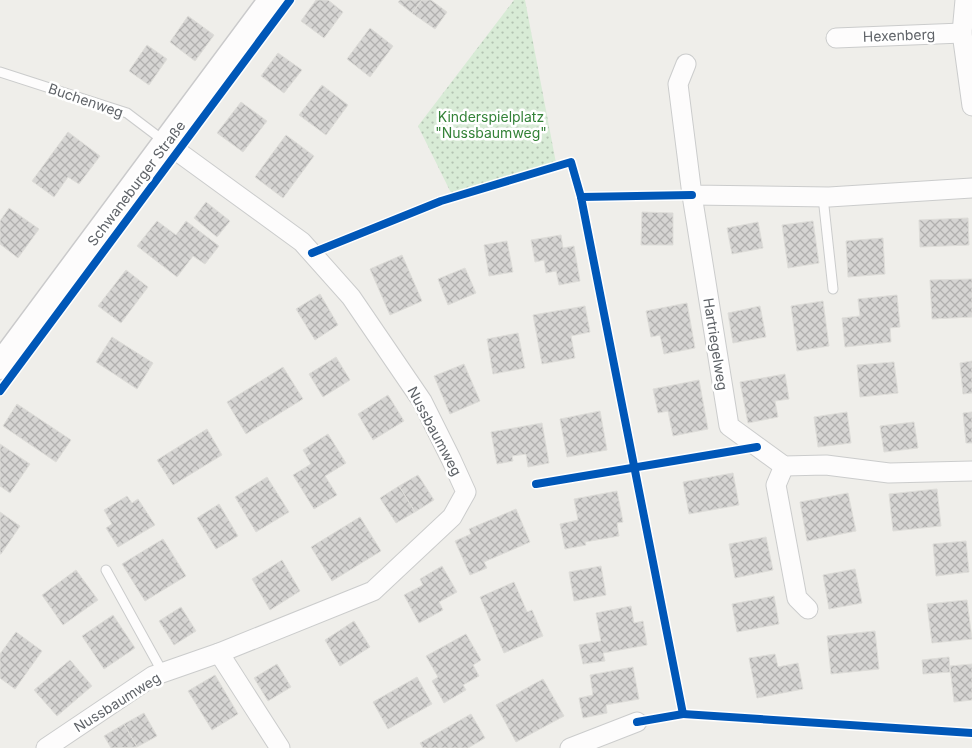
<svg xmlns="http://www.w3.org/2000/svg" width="972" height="748" font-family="Inter,sans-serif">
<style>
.park{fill:url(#park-dots)}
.building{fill:url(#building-cross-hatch);stroke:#deddd9}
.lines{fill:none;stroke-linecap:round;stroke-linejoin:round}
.lane-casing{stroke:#cbcccc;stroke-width:11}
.street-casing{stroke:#cbcccc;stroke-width:21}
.secondary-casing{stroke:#cacacb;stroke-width:29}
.lane{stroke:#fdfcfc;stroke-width:9}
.street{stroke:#fdfcfc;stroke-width:19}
.secondary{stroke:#fdfcfc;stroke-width:26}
.cycleway-casing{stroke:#fff;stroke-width:11}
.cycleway{stroke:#0057b8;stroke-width:8}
.labels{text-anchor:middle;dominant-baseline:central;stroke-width:5;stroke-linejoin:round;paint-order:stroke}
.street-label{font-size:14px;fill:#5f6368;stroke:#fff}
.park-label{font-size:14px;fill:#348238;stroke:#fff}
</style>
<defs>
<pattern id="park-dots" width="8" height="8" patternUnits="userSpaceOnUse" patternTransform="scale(1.25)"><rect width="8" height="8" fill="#d8ebd6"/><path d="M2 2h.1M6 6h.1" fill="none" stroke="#b2c2b1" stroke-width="1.8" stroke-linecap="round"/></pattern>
<pattern id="building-cross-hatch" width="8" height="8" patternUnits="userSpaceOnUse" patternTransform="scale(1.25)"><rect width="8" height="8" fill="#d6d5d3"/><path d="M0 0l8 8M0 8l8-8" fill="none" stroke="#b1b0af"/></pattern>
</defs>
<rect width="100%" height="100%" fill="#efeeea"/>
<path class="park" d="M514,0h11l31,163 -103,34 -35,-71z"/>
<g class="building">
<path d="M316,0h12l15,12 -19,26 -23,-17z"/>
<path d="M400,0h22l-10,13 -14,-11z"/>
<path d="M422,0h9l16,12 -12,17 -23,-16z"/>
<path d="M188,16l26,19 -19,26 -25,-19z"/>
<path d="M370,28l23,18 -23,31 -23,-18z"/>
<path d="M147,45l20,14 -18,26 -20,-14z"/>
<path d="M278,53l24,17 -18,23 -23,-17z"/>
<path d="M322,85l26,20 -22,30 -27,-20z"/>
<path d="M241,102l26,19 -24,31 -26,-19z"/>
<path d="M68,132l32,24 -21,28 -11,-7 -14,20 -22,-16z"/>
<path d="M286,135l28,21 -31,42 -28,-21z"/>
<path d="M206,202l24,19 -13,16 -23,-19z"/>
<path d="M9,208l30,21 -21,29 -18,-14v-23z"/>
<path d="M642,212l31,1v32h-32z"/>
<path d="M968,218l1,27 -49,2 -1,-27z"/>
<path d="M157,221l19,14 10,-14 33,25 -14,18 -12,-8 -16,21 -40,-31z"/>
<path d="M813,221l6,42 -31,5 -6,-43z"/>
<path d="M758,222l5,26 -31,6 -5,-26z"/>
<path d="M561,235l2,13 11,-2 6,35 -21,4 -3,-14 -10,2 -2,-13 -9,2 -4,-22z"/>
<path d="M883,238l2,36 -37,3 -2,-36z"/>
<path d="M507,241l6,31 -24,4 -5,-31z"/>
<path d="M402,255l20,46 -32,14 -20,-46z"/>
<path d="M465,268l11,25 -28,12 -10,-26z"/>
<path d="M126,270l22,17 -27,36 -23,-17z"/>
<path d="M972,279v38l-40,2 -2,-39z"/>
<path d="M320,294l18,31 -23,15 -19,-31z"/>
<path d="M897,295l3,32 -10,1 1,14 -46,5 -3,-29 18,-2 -2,-17z"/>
<path d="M823,301l6,45 -32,5 -6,-45z"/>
<path d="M687,303l8,45 -31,6 -4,-19 -9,2 -5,-26z"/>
<path d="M585,306l5,26 -19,4 4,22 -33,6 -9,-49z"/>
<path d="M760,306l6,31 -33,6 -5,-30z"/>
<path d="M518,333l7,35 -32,6 -6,-35z"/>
<path d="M112,337l41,26 -16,26 -41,-27z"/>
<path d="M336,357l14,23 -27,17 -14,-23z"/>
<path d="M972,361v32l-9,1 -3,-31z"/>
<path d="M894,362l4,31 -38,4 -3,-32z"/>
<path d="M464,364l16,37 -30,13 -16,-38z"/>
<path d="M283,367l20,32 -57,35 -19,-32z"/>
<path d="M785,374l4,25 -14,2 3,16 -30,6 -8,-41z"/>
<path d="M699,380l9,49 -35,7 -5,-25 -10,2 -5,-24z"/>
<path d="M388,395l16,26 -31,19 -15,-26z"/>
<path d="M17,404l54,36 -15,22 -53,-36z"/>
<path d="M600,411l7,39 -40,7 -7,-38z"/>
<path d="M847,412l4,31 -33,4 -4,-30z"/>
<path d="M972,412v31h-6l-3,-30z"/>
<path d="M914,422l4,26 -34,4 -4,-26z"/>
<path d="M542,423l7,40 -21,4 -2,-13 -14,2 1,5 -16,3 -6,-32z"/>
<path d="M207,429l15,26 -49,30 -16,-25z"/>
<path d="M328,434l18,29 -21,13 12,19 -23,14 -21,-34 18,-11 -8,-14z"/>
<path d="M0,444l30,20 -20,29 -10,-7z"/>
<path d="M733,473l6,32 -50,9 -6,-32z"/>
<path d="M418,475l16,25 -19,12 -16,-26z"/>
<path d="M267,477l22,35 -33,20 -21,-35z"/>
<path d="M399,486l16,26 -19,11 -16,-25z"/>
<path d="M937,489l4,37 -48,5 -4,-37z"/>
<path d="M617,491l6,31 -6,1 2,13 -34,6 1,3 -21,4 -5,-25 18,-4 -4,-21z"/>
<path d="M848,493l8,38 -49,10 -7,-39z"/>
<path d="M127,496l5,7 6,-4 17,26 -37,22 -12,-19 6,-4 -8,-14z"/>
<path d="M219,504l19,32 -22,13 -19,-31z"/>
<path d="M516,509l14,33 -46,20 3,6 -17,7 -15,-34 16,-7 -2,-5z"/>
<path d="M0,512l20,14 -19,28h-1z"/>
<path d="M360,517l21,34 -49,30 -21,-34z"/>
<path d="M766,537l7,33 -38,8 -6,-34z"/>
<path d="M163,539l23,37 -41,25 -23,-37z"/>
<path d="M966,541l3,31 -33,4 -3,-32z"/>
<path d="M282,560l18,31 -30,19 -18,-31z"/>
<path d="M442,566l15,26 -18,10 4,8 -24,13 -15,-28 19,-10 -3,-6z"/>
<path d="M601,566l5,29 -32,6 -5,-29z"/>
<path d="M855,569l7,34 -33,6 -6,-34z"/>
<path d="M76,570l22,30 -35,25 -21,-30z"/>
<path d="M514,582l13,30 5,-2 11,26 -39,17 -24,-56z"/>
<path d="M774,596l5,28 -42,8 -5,-28z"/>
<path d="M967,600l5,39 -40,4 -5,-39z"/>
<path d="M631,606l3,17 9,-2 4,24 -44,8 2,8 -22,3 -4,-19 22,-4 -5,-28z"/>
<path d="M181,607l15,24 -22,14 -15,-24z"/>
<path d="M113,615l22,33 -31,21 -22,-33z"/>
<path d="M354,621l16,26 -30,19 -15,-26z"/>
<path d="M875,631l4,38 -48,5 -4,-38z"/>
<path d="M16,632l26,19 -27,38 -15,-11v-24z"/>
<path d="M466,634l15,26 -8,5 6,11 -16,9 3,5 -22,13 -12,-22 6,-4 -12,-21z"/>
<path d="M775,654l3,13 20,-4 5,26 -46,9 -8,-40z"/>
<path d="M949,657l1,15 -27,2 -1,-14z"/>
<path d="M70,660l22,26 -35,30 -23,-26z"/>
<path d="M277,664l14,23 -23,14 -14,-23z"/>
<path d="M972,664v36l-18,2 -4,-36z"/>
<path d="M633,667l6,32 -33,6 1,8 -24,5 -4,-20 14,-3 -3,-20z"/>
<path d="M215,675l23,39 -26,16 -24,-39z"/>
<path d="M417,677l15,27 -44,25 -15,-27z"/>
<path d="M543,679l21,37 -48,26 -20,-37z"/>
<path d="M144,713l13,23 -20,11 -13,-23z"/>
<path d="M471,714l14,24 -17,10h-45l-3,-5z"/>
<path d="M124,724l13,23 -26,1 -7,-12z"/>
</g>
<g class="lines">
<g class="lane-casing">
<g id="lane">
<path d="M0,72l127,41 37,28"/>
<path d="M823,197l10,92"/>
<path d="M106,570l57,103"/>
</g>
</g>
<g class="street-casing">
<g id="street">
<path d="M965,0l-3,33 10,73"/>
<path d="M836,38l126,-5"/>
<path d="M686,64l-8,20 14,111 137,2 143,-9"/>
<path d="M166,143l136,99 49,55 71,104 29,58 15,33 -14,25 -79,74 -154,62 61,95"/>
<path d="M692,195l37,231 55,40 42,-1 63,8 83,-2"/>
<path d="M784,466l-8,19 21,113 11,11"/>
<path d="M46,748l107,-72 66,-23"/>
<path d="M570,748l67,-26"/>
</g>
</g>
<g class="secondary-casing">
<path id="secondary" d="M0,366l272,-366"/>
</g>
<use href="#lane" class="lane"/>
<use href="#street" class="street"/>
<use href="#secondary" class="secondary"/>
<g class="cycleway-casing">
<g id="cycleway">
<path d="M312,253l129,-52 130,-39 10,35"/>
<path d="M0,391l290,-391"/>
<path d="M536,484l221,-37"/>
<path d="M683,714l289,19"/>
<path d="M637,722l46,-8 -102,-517 111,-2"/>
</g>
</g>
<use href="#cycleway" class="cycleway"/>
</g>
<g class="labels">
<g class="street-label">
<text transform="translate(899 35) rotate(-2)">Hexenberg</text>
<text transform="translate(86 100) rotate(19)">Buchenweg</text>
<text transform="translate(136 183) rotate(-53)">Schwaneburger Straße</text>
<text transform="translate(716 344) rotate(81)">Hartriegelweg</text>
<text transform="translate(435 431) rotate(62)">Nussbaumweg</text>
<text transform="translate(117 702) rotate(-32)">Nussbaumweg</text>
</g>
<g class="park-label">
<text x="491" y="116">Kinderspielplatz<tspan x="491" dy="16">"Nussbaumweg"</tspan></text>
</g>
</g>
</svg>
